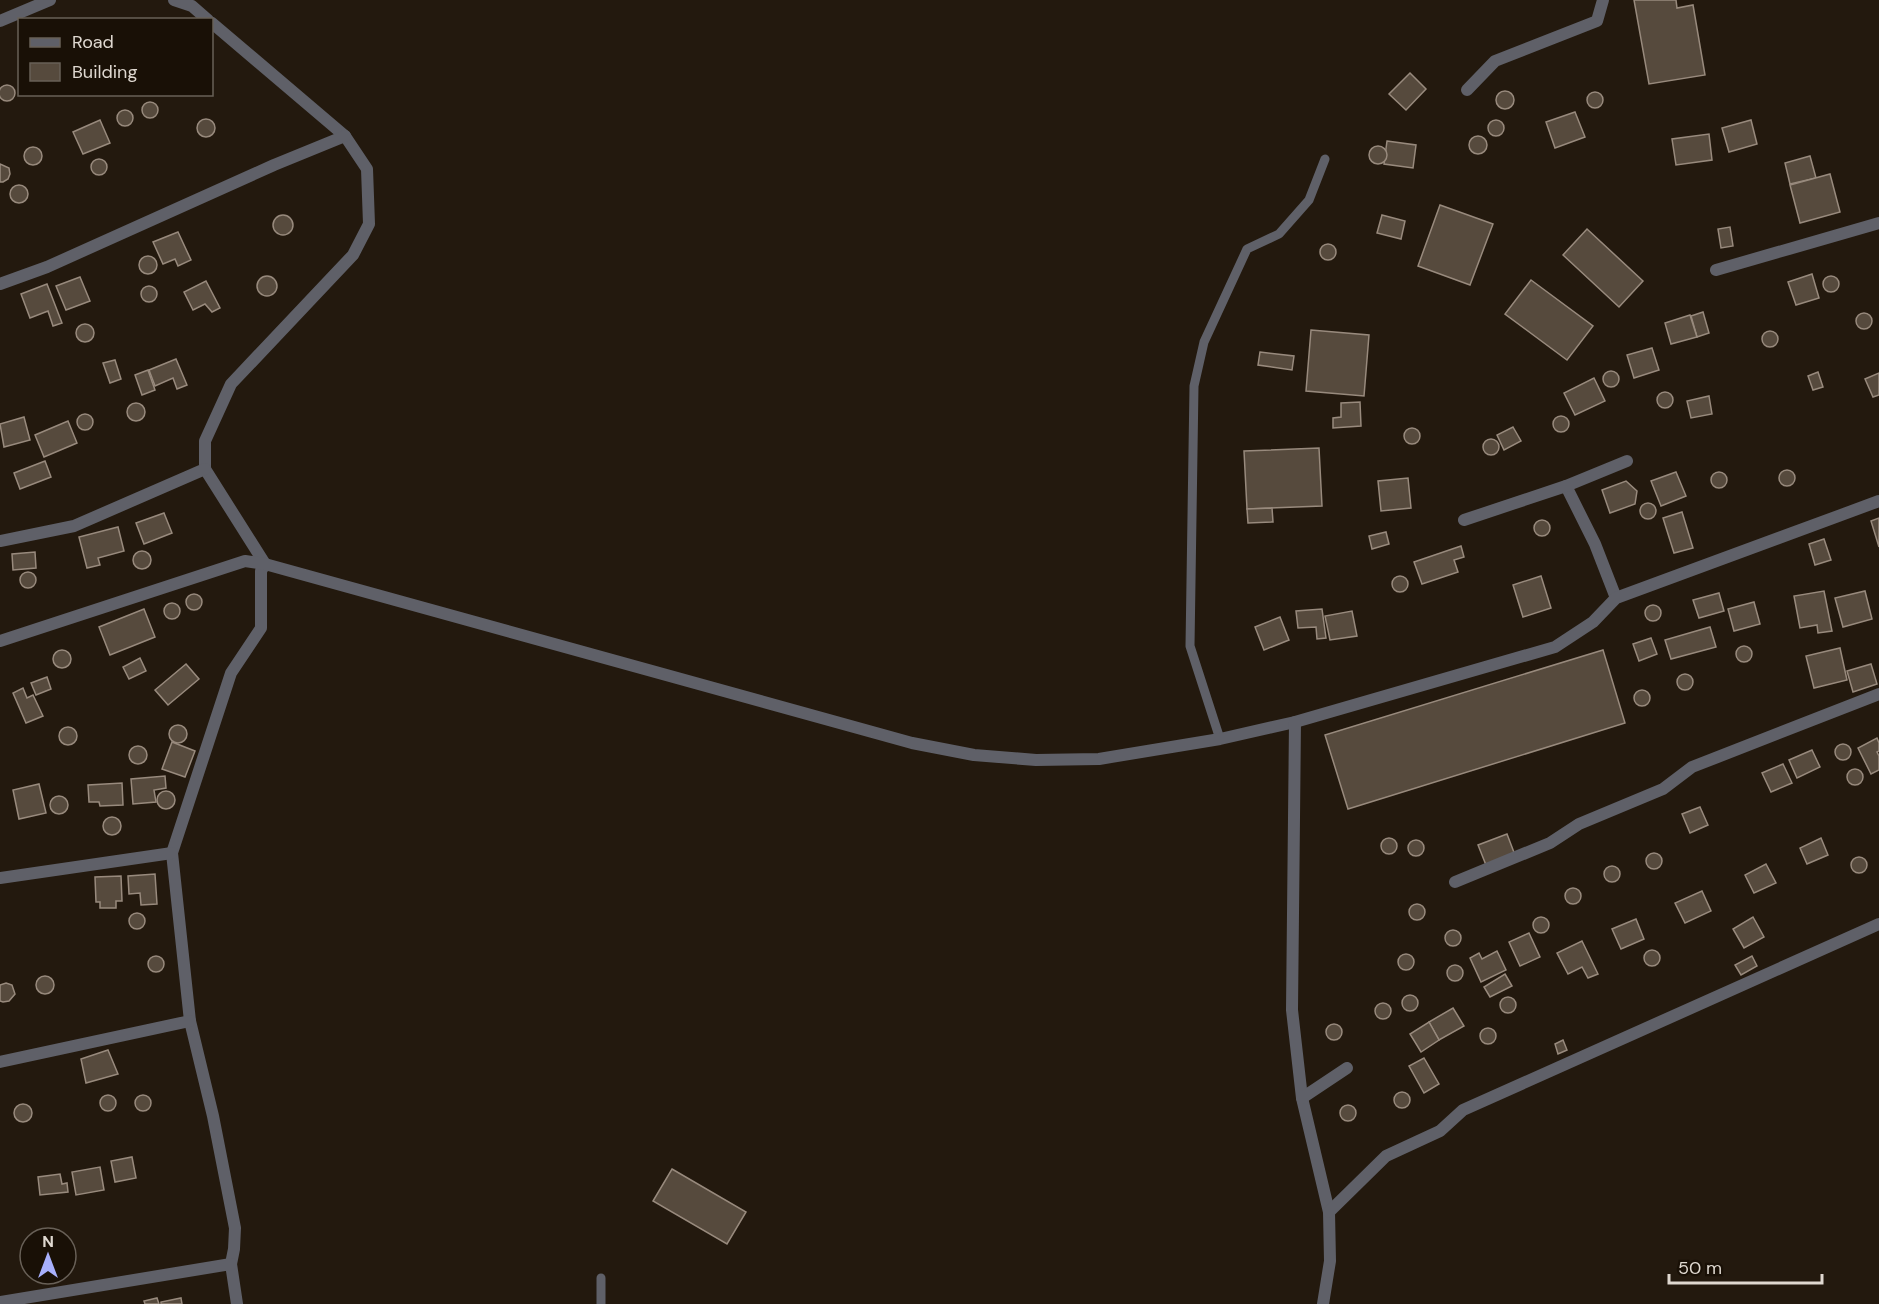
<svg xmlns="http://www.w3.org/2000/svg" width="1879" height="1304" font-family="'DM Sans',sans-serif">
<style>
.building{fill:#564a3d;stroke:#988a7d;stroke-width:1.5}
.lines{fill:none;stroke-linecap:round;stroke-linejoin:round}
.service{stroke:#5f6068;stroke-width:9}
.minor{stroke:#5f6068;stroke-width:12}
</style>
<rect width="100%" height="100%" fill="#23190e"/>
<g class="building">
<path d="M1634,0h42l1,8 16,-3 12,70 -56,9z"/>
<path d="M1410,73l16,16 -20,21 -17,-16z"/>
<circle cx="7" cy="93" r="8"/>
<circle cx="1505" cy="100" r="9"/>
<circle cx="1595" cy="100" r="8"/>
<circle cx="150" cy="110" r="8"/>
<circle cx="125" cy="118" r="8"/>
<path d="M1575,112l10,25 -30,11 -9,-26z"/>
<circle cx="206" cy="128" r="9"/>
<circle cx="1496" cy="128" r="8"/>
<path d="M100,120l10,23 -27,11 -10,-22z"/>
<path d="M1751,120l6,24 -28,8 -7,-24z"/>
<path d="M1709,134l3,26 -36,5 -4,-26z"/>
<circle cx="1478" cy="145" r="9"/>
<path d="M1387,141l29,4 -3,23 -29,-4z"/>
<circle cx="1378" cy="155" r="9"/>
<circle cx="33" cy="156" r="9"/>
<path d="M1810,156l6,22 -26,6 -5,-21z"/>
<circle cx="99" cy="167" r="8"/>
<path d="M0,164l9,4 1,6 -2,5 -5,3h-3z"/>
<path d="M1830,174l10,38 -40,11 -10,-38z"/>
<circle cx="19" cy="194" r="9"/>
<path d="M1440,205l53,19 -23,61 -52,-19z"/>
<circle cx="283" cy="225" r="10"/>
<path d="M1382,215l23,6 -4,18 -24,-6z"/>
<path d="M1730,227l3,19 -12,2 -3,-19z"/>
<path d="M1587,229l56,52 -24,26 -56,-52z"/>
<path d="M178,232l13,28 -13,6 -3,-7 -12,5 -10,-22z"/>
<circle cx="1328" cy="252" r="8"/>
<circle cx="148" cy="265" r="9"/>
<path d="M1812,274l7,24 -23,7 -8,-23z"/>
<circle cx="1831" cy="284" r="8"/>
<circle cx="267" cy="286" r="10"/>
<path d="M80,277l10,24 -24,9 -10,-24z"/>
<path d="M1531,280l62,46 -26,34 -62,-46z"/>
<path d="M206,281l14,27 -8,4 -7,-8 -12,6 -9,-18z"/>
<path d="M47,284l15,39 -9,3 -5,-15 -18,7 -9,-24z"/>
<circle cx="149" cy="294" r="8"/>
<path d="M1703,312l6,21 -12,4 -6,-21z"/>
<circle cx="1864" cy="321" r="8"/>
<path d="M1690,315l7,22 -26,7 -6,-21z"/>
<circle cx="85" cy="333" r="9"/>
<path d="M1311,330l58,5 -5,61 -58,-5z"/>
<circle cx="1770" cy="339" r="8"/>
<path d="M1652,348l7,22 -25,8 -7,-23z"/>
<path d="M1260,352l34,4 -2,14 -34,-5z"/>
<path d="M176,359l11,26 -10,4 -4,-11 -18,8 -6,-16z"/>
<path d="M115,360l6,19 -11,4 -7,-20z"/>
<path d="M148,370l7,20 -13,5 -7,-20z"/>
<circle cx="1611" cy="379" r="8"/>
<path d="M1818,372l5,15 -10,3 -5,-14z"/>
<path d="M1879,373v22l-6,2 -8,-18z"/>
<path d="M1594,378l11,23 -30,14 -11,-22z"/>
<circle cx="1665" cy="400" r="8"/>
<path d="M1709,396l3,18 -21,4 -4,-17z"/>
<path d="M1360,402l1,24 -28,2v-10l8,-1v-14z"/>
<circle cx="136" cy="412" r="9"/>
<circle cx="85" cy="422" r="8"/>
<circle cx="1561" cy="424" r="8"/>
<path d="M24,417l6,23 -26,7 -4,-23z"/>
<path d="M68,421l9,22 -33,14 -9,-22z"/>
<path d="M1513,427l8,14 -17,9 -7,-15z"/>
<circle cx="1412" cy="436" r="8"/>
<circle cx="1491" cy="447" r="8"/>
<path d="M1319,448l3,58 -75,3 -3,-58z"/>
<path d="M45,461l6,16 -31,12 -6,-16z"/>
<circle cx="1787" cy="478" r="8"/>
<circle cx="1719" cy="480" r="8"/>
<path d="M1676,472l10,24 -25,10 -10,-25z"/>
<path d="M1408,478l3,30 -30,3 -3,-30z"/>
<path d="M1626,481l11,10 -2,13 -25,9 -8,-23z"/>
<circle cx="1648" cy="511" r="8"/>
<path d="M1272,508l1,14 -25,1 -1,-14z"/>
<path d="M1682,512l11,36 -19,5 -11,-35z"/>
<path d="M164,513l8,20 -28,11 -8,-21z"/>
<path d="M1879,518v29l-8,-26z"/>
<circle cx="1542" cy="528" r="8"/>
<path d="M118,527l6,24 -26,7 2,7 -13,3 -8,-31z"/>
<path d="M1386,532l3,12 -17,5 -3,-13z"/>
<path d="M1824,539l7,21 -16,5 -6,-21z"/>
<path d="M1461,546l3,11 -10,3 4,12 -36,12 -8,-22z"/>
<circle cx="142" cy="560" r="9"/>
<path d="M35,552l1,16 -23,2 -1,-16z"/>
<circle cx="28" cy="580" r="8"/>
<circle cx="1400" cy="584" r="8"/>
<path d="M1541,576l10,32 -28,9 -10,-32z"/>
<path d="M1824,591l8,40 -14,2 -1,-8 -17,3 -6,-32z"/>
<path d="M1865,591l7,28 -29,8 -8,-29z"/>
<path d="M1719,593l5,18 -25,7 -6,-18z"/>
<circle cx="194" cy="602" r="8"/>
<path d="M1754,602l6,22 -26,7 -6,-22z"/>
<circle cx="172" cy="611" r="8"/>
<circle cx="1653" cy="613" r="8"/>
<path d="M144,609l11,28 -45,18 -11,-28z"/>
<path d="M1322,609l4,29 -9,1 -1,-12 -18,1 -2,-17z"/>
<path d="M1352,611l5,25 -27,4 -5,-24z"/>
<path d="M1280,617l9,23 -25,10 -9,-23z"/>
<path d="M1710,627l6,20 -45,12 -6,-19z"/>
<path d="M1651,638l6,16 -18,7 -6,-17z"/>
<circle cx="1744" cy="654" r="8"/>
<path d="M1840,648l7,32 -33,8 -8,-32z"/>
<path d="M1603,650l22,73 -277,86 -23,-74z"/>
<circle cx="62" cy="659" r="9"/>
<path d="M140,658l6,13 -17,8 -6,-12z"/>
<path d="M186,664l13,15 -31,26 -13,-15z"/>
<path d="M1871,664l6,20 -24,8 -6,-21z"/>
<circle cx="1685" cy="682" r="8"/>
<path d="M47,677l4,12 -15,6 -5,-12z"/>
<path d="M23,688l4,10 6,-3 10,21 -17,7 -13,-30z"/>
<circle cx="1642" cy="698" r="8"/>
<circle cx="178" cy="734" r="9"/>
<circle cx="68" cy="736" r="9"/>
<path d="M1877,738l2,5v8l-2,1 2,4v14l-8,4 -13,-26z"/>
<path d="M172,742l23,9 -10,26 -23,-8z"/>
<circle cx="1843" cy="752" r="8"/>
<circle cx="138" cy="755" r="9"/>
<path d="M1812,750l8,17 -23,11 -8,-18z"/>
<path d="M1783,764l9,19 -21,9 -9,-19z"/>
<circle cx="1855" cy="777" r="8"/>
<path d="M165,776l1,12 -12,2 2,12 -23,2 -2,-25z"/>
<path d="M122,783l1,22 -23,1 -1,-4h-10l-1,-17z"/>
<path d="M39,784l7,29 -27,6 -6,-29z"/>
<circle cx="166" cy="800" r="9"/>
<circle cx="59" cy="805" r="9"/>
<path d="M1700,807l8,18 -18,8 -8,-19z"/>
<circle cx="112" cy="826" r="9"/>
<path d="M1507,834l8,21 -29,10 -8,-20z"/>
<circle cx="1389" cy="846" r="8"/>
<path d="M1821,838l7,17 -21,9 -7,-16z"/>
<circle cx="1416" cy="848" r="8"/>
<circle cx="1654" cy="861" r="8"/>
<circle cx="1859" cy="865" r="8"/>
<path d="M1766,864l10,19 -22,10 -9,-18z"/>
<circle cx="1612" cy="874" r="8"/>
<path d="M155,874l2,30 -16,1 -1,-12 -11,1 -1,-18z"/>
<path d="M121,876l1,25h-6v7h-16v-6h-4l-1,-25z"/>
<circle cx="1573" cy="896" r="8"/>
<path d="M1702,891l9,20 -26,12 -10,-20z"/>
<circle cx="1417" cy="912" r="8"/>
<circle cx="137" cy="921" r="8"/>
<circle cx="1541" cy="925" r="8"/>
<path d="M1753,917l11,20 -20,11 -11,-19z"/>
<path d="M1636,919l8,20 -23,10 -9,-20z"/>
<circle cx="1453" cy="938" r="8"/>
<path d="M1529,933l11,24 -20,9 -11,-24z"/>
<path d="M1582,941l16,33 -10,4 -6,-11 -14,7 -11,-21z"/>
<circle cx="1652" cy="958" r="8"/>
<path d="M1497,951l9,19 -25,12 -11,-24 9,-5 3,6z"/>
<circle cx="1406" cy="962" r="8"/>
<path d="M1752,956l5,10 -16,9 -6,-10z"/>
<circle cx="156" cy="964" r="8"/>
<circle cx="1455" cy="973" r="8"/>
<path d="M1505,974l7,12 -22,11 -6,-10z"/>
<circle cx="45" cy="985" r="9"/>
<path d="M6,983l6,2 3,9 -6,7 -6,1 -3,-1v-16z"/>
<circle cx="1410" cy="1003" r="8"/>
<circle cx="1508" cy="1005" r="8"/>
<circle cx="1383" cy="1011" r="8"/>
<path d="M1453,1008l11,18 -25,14 -10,-18z"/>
<path d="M1429,1022l10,18 -18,12 -11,-18z"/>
<circle cx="1334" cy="1032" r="8"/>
<circle cx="1488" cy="1036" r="8"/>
<path d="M1563,1040l4,10 -9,4 -3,-10z"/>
<path d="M108,1050l10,24 -32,9 -5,-24z"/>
<path d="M1424,1058l15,26 -15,9 -15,-27z"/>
<circle cx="1402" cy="1100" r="8"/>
<circle cx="143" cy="1103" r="8"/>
<circle cx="108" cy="1103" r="8"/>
<circle cx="23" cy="1113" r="9"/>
<circle cx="1348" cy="1113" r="8"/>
<path d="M132,1157l4,21 -21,4 -4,-21z"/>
<path d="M100,1167l4,23 -28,5 -4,-23z"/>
<path d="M672,1169l74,43 -19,32 -74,-43z"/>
<path d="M60,1174l2,10 5,-1 1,9 -28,3 -2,-18z"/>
<path d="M157,1298l2,6h-14l-1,-3z"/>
<path d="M181,1298l1,6h-21v-2z"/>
</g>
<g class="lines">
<g class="service">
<path d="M1220,739l-30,-93 4,-260 10,-44 43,-93 32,-15 30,-34 16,-41"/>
<path d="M601,1278v26"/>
</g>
<g class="minor">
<path d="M174,0l18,6 16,14"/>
<path d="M0,21l50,-21"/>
<path d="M212,23l133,113 22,33 2,55 -16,31 -122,129 -26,57v28l60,95 -4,7v57l-30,45 -59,180 18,168 23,95 22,112 -1,21 -3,15 6,40"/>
<path d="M1467,90l28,-29 102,-40 6,-21"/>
<path d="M1716,270l163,-47"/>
<path d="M0,284l47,-17 227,-102 71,-29"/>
<path d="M1566,486l29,58 21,54"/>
<path d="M1464,520l102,-34 61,-25"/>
<path d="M0,541l74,-15 131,-57"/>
<path d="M0,641l245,-80 20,3 647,179 62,12 62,5 63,-1 121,-20 75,-17 260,-75 38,-25 23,-24 263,-97"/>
<path d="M1295,722l-3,288 10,88 27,114 1,49 -7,43"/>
<path d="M0,878l172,-25"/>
<path d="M1455,882l95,-39 29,-19 84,-35 29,-22 187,-73"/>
<path d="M0,1062l190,-41"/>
<path d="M1302,1098l45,-30"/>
<path d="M1329,1212l57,-56 54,-25 23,-21 416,-186"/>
<path d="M0,1302l231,-38"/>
</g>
</g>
<rect x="18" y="18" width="195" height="78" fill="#191006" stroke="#686057" stroke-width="1.5"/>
<rect x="30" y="38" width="30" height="9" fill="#5f6068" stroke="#686057" stroke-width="1.5"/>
<text x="72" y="48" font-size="18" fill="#dfd8d0">Road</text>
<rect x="30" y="63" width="30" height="18" fill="#564a3d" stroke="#686057" stroke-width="1.5"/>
<text x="72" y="78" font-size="18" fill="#dfd8d0">Building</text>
<g transform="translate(48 1256)"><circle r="28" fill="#191006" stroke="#686057" stroke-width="1.5"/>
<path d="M0-4.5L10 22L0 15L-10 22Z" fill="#a8b0fc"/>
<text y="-9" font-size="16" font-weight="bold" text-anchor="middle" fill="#dfd8d0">N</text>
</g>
<path d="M1669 1274v9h153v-9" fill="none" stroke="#dfd8d0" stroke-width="3"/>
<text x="1678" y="1274" font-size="18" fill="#dfd8d0" stroke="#191006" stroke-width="4.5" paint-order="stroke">50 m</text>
</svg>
